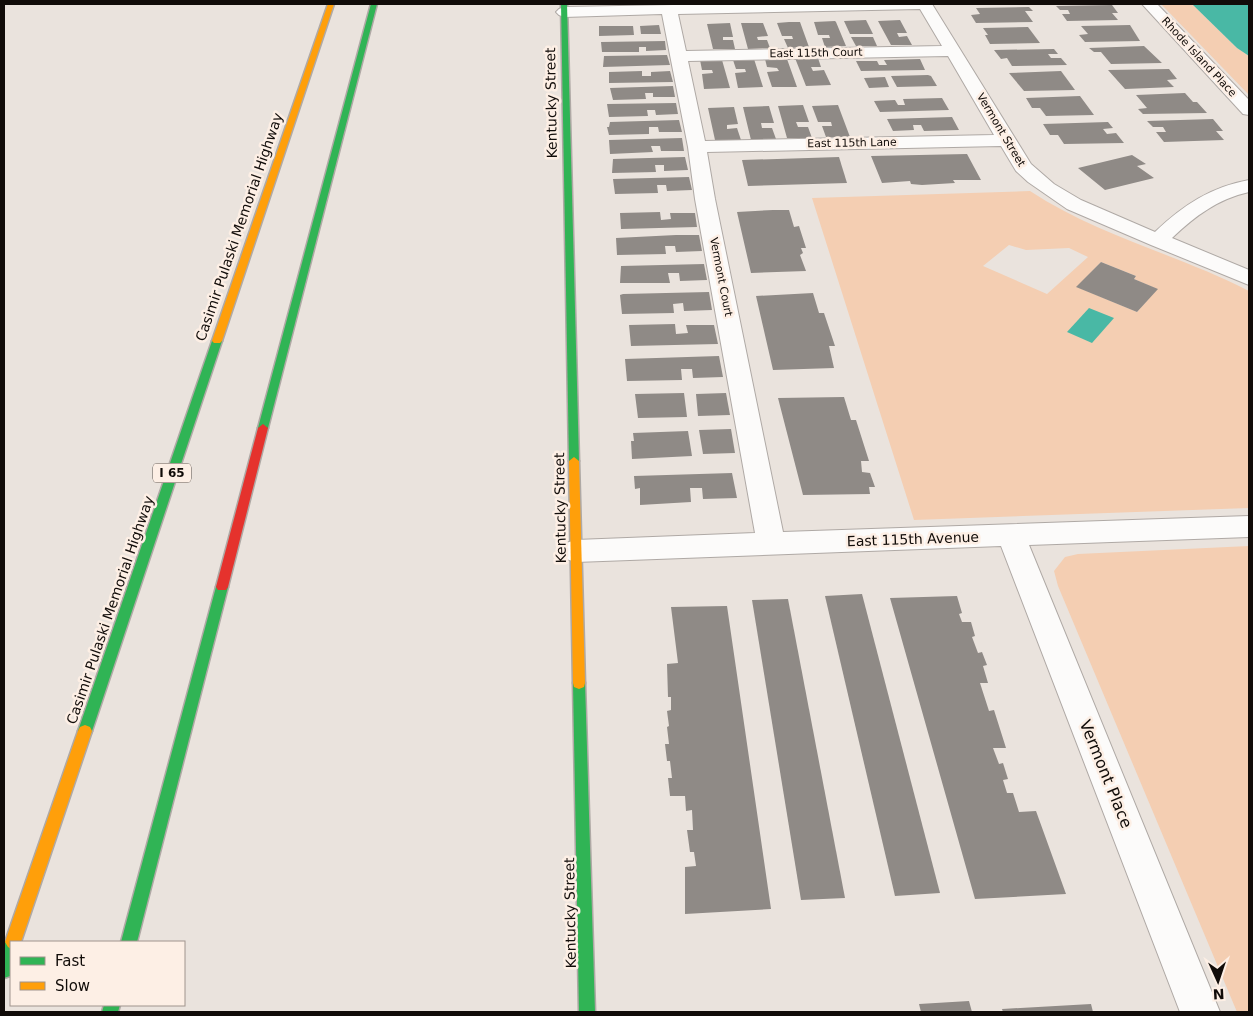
<svg xmlns="http://www.w3.org/2000/svg" width="1253" height="1016" font-family="'DejaVu Sans',sans-serif">
<style>
.green{fill:#f4ceb2;fill-rule:evenodd}
.water{fill:#49b8a5}
.building{fill:#8f8a86}
.lines{fill:none;stroke-linecap:round;stroke-linejoin:round}
.street-casing{stroke:#afa9a5;stroke-width:2}
.fast-casing{stroke:#afa9a5;stroke-width:3}
.slow-casing{stroke:#afa9a5;stroke-width:3}
.jam-casing{stroke:#afa9a5;stroke-width:3}
.street{fill:#fcfbfa;fill-rule:evenodd}
.fast{fill:#30b455;fill-rule:evenodd}
.slow{fill:#ff9f0a;fill-rule:evenodd}
.jam{fill:#e5322d;fill-rule:evenodd}
.labels{text-anchor:middle;dominant-baseline:central;stroke-width:5;stroke-linejoin:round;paint-order:stroke}
.far-street-label{font-size:11px;fill:#110c09;stroke:#fdefe5}
.shield{fill:#fdefe5;stroke:#58504b;stroke-width:1}
.shield-label{font-size:12px;font-weight:bold;fill:#110c09}
.street-label{font-size:14px;fill:#110c09;stroke:#fdefe5}
.near-street-label{font-size:16px;fill:#110c09;stroke:#fdefe5}
</style>
<rect width="100%" height="100%" fill="#eae3dd"/>
<g class="green">
<path d="M1161,4h31l45,44 12,8v39z"/>
<path d="M1030,191c68,45 147,63 219,100v217l-335,12 -102,-322zM1009,245l17,5 43,-2 19,9 -41,37 -64,-28zM1101,262l35,14 -2,3 23,10 -20,23 -60,-25z"/>
<path d="M1249,546v466h-12l-179,-426 -4,-15 11,-14 13,-3z"/>
</g>
<g class="water">
<path d="M1192,4h57v52l-12,-8z"/>
<path d="M1089,308l25,10 -22,25 -25,-11z"/>
</g>
<g class="building">
<path d="M1112,5l6,8h-6l6,7 -51,1 -5,-7h8l-2,-4h-8l-4,-4z"/>
<path d="M1029,7l4,4h-8l8,11 -57,1 -5,-8 9,-1 -4,-6z"/>
<path d="M866,20l7,14h-23l-6,-13z"/>
<path d="M900,20l7,13h-10l2,4 8,-1 5,9h-21l-13,-24z"/>
<path d="M835,21l1,1 10,24 -21,1 -3,-9h8l-1,-3h-11l-4,-13z"/>
<path d="M789,22h11l9,25 -21,1 -4,-9h9l-1,-3h-10l-5,-13z"/>
<path d="M730,23l3,14h-10v3h10l2,9h-22l-6,-25z"/>
<path d="M741,23h22l5,13 -11,1 1,3h9l3,8 -22,1z"/>
<path d="M659,25l2,9h-20l-1,-8z"/>
<path d="M1130,25l10,16 -55,1 -6,-7 9,-1 -7,-8z"/>
<path d="M599,26h34l1,9 -35,1z"/>
<path d="M1028,27l12,16 -50,1 -5,-9h3l-5,-7z"/>
<path d="M851,37h22l4,9h-21z"/>
<path d="M665,41l1,9 -20,1v-4h-7v5h-37l-1,-10z"/>
<path d="M1144,46l18,17 -51,1 -10,-12h-7l-5,-4z"/>
<path d="M1054,49l4,5h-10l3,4h10l6,7 -55,1 -5,-8 -6,1 -7,-9z"/>
<path d="M667,55l3,10 -67,2 1,-11z"/>
<path d="M795,58h23l3,9h-10l2,4 11,-1 7,15 -25,1z"/>
<path d="M754,59l9,28 -25,1 -3,-15 11,-1 -1,-3h-9l-3,-9z"/>
<path d="M765,59h22l10,28h-25l-5,-15 12,-1 -2,-3 -10,-1z"/>
<path d="M920,59l5,11 -64,1 -5,-10h21l2,4h8l-3,-5z"/>
<path d="M700,60h22l8,28 -26,1 -2,-15 11,-1 -1,-3h-10z"/>
<path d="M1169,69l8,10 -10,1 7,7 -49,2 -17,-19z"/>
<path d="M642,71v5h9v-4l19,-1 3,11 -64,1v-11z"/>
<path d="M1061,71l14,19 -51,1 -15,-18z"/>
<path d="M928,75l3,1 6,10 -40,1 -6,-11z"/>
<path d="M885,77l4,10 -20,1 -5,-10z"/>
<path d="M673,86l2,11h-22v-4h-8l1,6 -33,1 -3,-12z"/>
<path d="M1185,93l8,9h4l10,11 -64,1 -5,-5 9,-1 -11,-13z"/>
<path d="M1080,96l14,19 -48,1 -6,-8h-8l-6,-10z"/>
<path d="M942,98l7,12 -69,2 -6,-11 21,-1 3,5h7l-2,-6z"/>
<path d="M676,103l2,11 -22,1 -1,-5h-8l1,6 -39,1 -2,-13z"/>
<path d="M803,105l6,17h-13l2,5h10l4,11h-25l-9,-32z"/>
<path d="M838,105l12,32h-24l-4,-11h10l-1,-4h-13l-6,-16z"/>
<path d="M769,106l5,17h-13l1,5h10l4,11 -25,1 -8,-33z"/>
<path d="M734,107l4,17 -11,1v4l10,-1 4,12h-26l-7,-32z"/>
<path d="M952,117l7,13 -35,1 -3,-6h-8l1,5 -21,1 -6,-12z"/>
<path d="M1213,119l10,12h-7l8,9 -60,2 -8,-10h10l-3,-5h-10l-6,-6z"/>
<path d="M679,120l3,12h-23l-1,-5h-9v7l-40,1 -2,-8h2l1,-5z"/>
<path d="M1108,122l5,6 -10,1 4,5 9,-1 8,10 -60,1 -6,-9h-8l-7,-11z"/>
<path d="M682,138l2,13h-23l-1,-5h-9l2,6 -43,2 -1,-14z"/>
<path d="M967,154l14,26h-28l2,3 -33,2 -11,-1 -1,-3 -28,2 -11,-27z"/>
<path d="M1132,155l14,9 -9,2 17,12 -49,12 -27,-22z"/>
<path d="M685,157l3,13 -24,1v-6h-9l1,7 -44,1 1,-14z"/>
<path d="M839,157l8,26 -99,3 -6,-26z"/>
<path d="M689,177l3,13 -25,1 -1,-6h-9l1,8 -43,1 -2,-15z"/>
<path d="M773,210h16l5,17 5,-1 7,22h-5l2,5 -3,2 6,16 -55,2 -14,-61z"/>
<path d="M660,212l1,8 10,-1 -1,-6h25l2,14 -76,2 -1,-16z"/>
<path d="M676,235h23l3,16 -26,1 -1,-6h-10l1,8 -49,1 -1,-17z"/>
<path d="M1101,262l35,14 -2,3 24,10 -21,23 -61,-25z"/>
<path d="M704,264l3,16 -27,1 -1,-8h-11l2,10h-50l1,-17z"/>
<path d="M709,292l3,18 -28,1 -1,-8 -10,1 1,9 -52,1 -2,-19 3,-1z"/>
<path d="M813,293l6,20h5l11,33h-6l5,22 -61,2 -17,-74z"/>
<path d="M675,324l1,10 12,-1 -2,-8h28l4,19 -87,2 -2,-21z"/>
<path d="M719,356l4,21 -30,1 -1,-9h-11l1,11 -55,1 -2,-22z"/>
<path d="M684,393l3,24 -49,1 -3,-24z"/>
<path d="M726,393l4,22 -32,1 -2,-22z"/>
<path d="M844,397l7,23h5l13,41h-8l1,11 8,1 5,14h-6l1,7 -67,1 -25,-97z"/>
<path d="M731,429l4,24 -32,1 -4,-24z"/>
<path d="M688,431l4,25 -60,3 -1,-18h3l-1,-8z"/>
<path d="M732,473l5,25 -34,1 -1,-11h-12l1,14 -51,3v-17l-5,1 -1,-13z"/>
<path d="M862,594l78,299 -45,3 -70,-300z"/>
<path d="M957,596l5,17 -3,1 3,8h9l4,14 -3,1 6,16 4,-1 5,13 -4,1 5,17h-8l9,28 5,-1 12,38h-13l6,16 4,-1 5,16 -5,1 4,13h6l6,19 17,-1 30,83 -91,5 -85,-301z"/>
<path d="M788,599l57,299 -44,2 -49,-300z"/>
<path d="M727,606l44,303 -86,5v-47l11,-1 -2,-14h-4l-3,-22h6l-1,-20 -6,1 -1,-15h-15l-2,-18h4l-2,-17h-3l-2,-17h4l-2,-17 2,-1 -2,-15 4,-1v-13h-3l-1,-33 11,-1 -7,-56z"/>
<path d="M969,1001l3,11h-51l-2,-8z"/>
<path d="M1091,1004l2,8h-90l-1,-3z"/>
</g>
<g class="lines">
<g class="street-casing">
<g id="street">
<path d="M728,4h204l99,160 23,20 27,16 74,32c28,-27 56,-45 94,-52v12c-31,7 -54,24 -77,46l77,32v15l-98,-40 -84,-36 -39,-27 -12,-11 -15,-25 -294,6 8,47 68,333 466,-16v21l-220,8 191,467h-40l-179,-466 -425,16 -10,-3 -4,-8 4,-8 10,-3 179,-7 -60,-334 -7,-52 -26,-133 -98,3 -5,-2 -3,-3 3,-3 5,-2zM920,9l22,37 -256,5 -8,-37zM948,56l46,79 -289,6 -17,-80z"/>
<path d="M1142,4h15l92,96v15l-6,-1z"/>
</g>
</g>
<g class="fast-casing">
<g id="fast">
<path d="M371,4h6l-109,424 -5,4 -5,-4z"/>
<path d="M561,4h6l12,457 -5,4 -5,-4z"/>
<path d="M217,338l5,3 -130,390 -2,4 -5,2 -5,-2 -2,-4 134,-390z"/>
<path d="M222,582l4,2 2,3 -91,355h-16l95,-355 2,-3z"/>
<path d="M579,677l5,2 1,4 10,329h-16l-6,-329 1,-4z"/>
<path d="M11,939l6,3h-6v30l-1,4 -6,2v-32l1,-5z"/>
<path d="M104,1005h16l-2,7h-16z"/>
</g>
</g>
<g class="slow-casing">
<g id="slow">
<path d="M328,4h6l-112,337 -2,2h-6l-2,-2z"/>
<path d="M574,457l5,4 6,222 -1,4 -5,2 -5,-2 -1,-4 -4,-222z"/>
<path d="M85,725l5,2 2,4 -71,211h-10v7l-3,-2 -3,-5 73,-211 2,-4z"/>
</g>
</g>
<g class="jam-casing">
<path id="jam" d="M263,424l5,4 -40,159 -2,3h-8l-2,-3 42,-159z"/>
</g>
<use href="#street" class="street"/>
<use href="#fast" class="fast"/>
<use href="#slow" class="slow"/>
<use href="#jam" class="jam"/>
</g>
<g class="labels">
<g class="far-street-label">
<text transform="translate(816 53) rotate(-1)">East 115th Court</text>
<text transform="translate(1199 57) rotate(47)">Rhode Island Place</text>
<text transform="translate(1001 130) rotate(59)">Vermont Street</text>
<text transform="translate(852 143) rotate(-1)">East 115th Lane</text>
<text transform="translate(721 277) rotate(79)">Vermont Court</text>
</g>
<rect class="shield" x="153" y="463.5" width="38" height="19" rx="4"/>
<g class="shield-label">
<text x="172" y="473">I 65</text>
</g>
<g class="street-label">
<text transform="translate(551 103) rotate(-91)">Kentucky Street</text>
<text transform="translate(239 227) rotate(-71)">Casimir Pulaski Memorial Highway</text>
<text transform="translate(560 508) rotate(-91)">Kentucky Street</text>
<text transform="translate(913 539) rotate(-2)">East 115th Avenue</text>
<text transform="translate(110 610) rotate(-71)">Casimir Pulaski Memorial Highway</text>
<text transform="translate(570 913) rotate(-91)">Kentucky Street</text>
</g>
<g class="near-street-label">
<text transform="translate(1106 774) rotate(68)">Vermont Place</text>
</g>
</g>
<rect width="1253" height="1016" fill="none" stroke="#110c09" stroke-width="10"/>
<rect x="10" y="941" width="175" height="65" fill="#fdefe5" stroke="#9f948d"/>
<rect x="20" y="957" width="25" height="8" fill="#30b455" stroke="#9f948d"/>
<text x="55" y="966" font-size="15" fill="#110c09">Fast</text>
<rect x="20" y="982" width="25" height="8" fill="#ff9f0a" stroke="#9f948d"/>
<text x="55" y="991" font-size="15" fill="#110c09">Slow</text>
<g transform="translate(1218 981) rotate(177)" stroke="#fdefe5" stroke-width="4" paint-order="stroke">
<path d="M0-4L9 19L0 12L-9 19Z" fill="#110c09"/>
<text y="-8" font-size="14" font-weight="bold" text-anchor="middle" fill="#110c09">N</text>
</g>
</svg>
